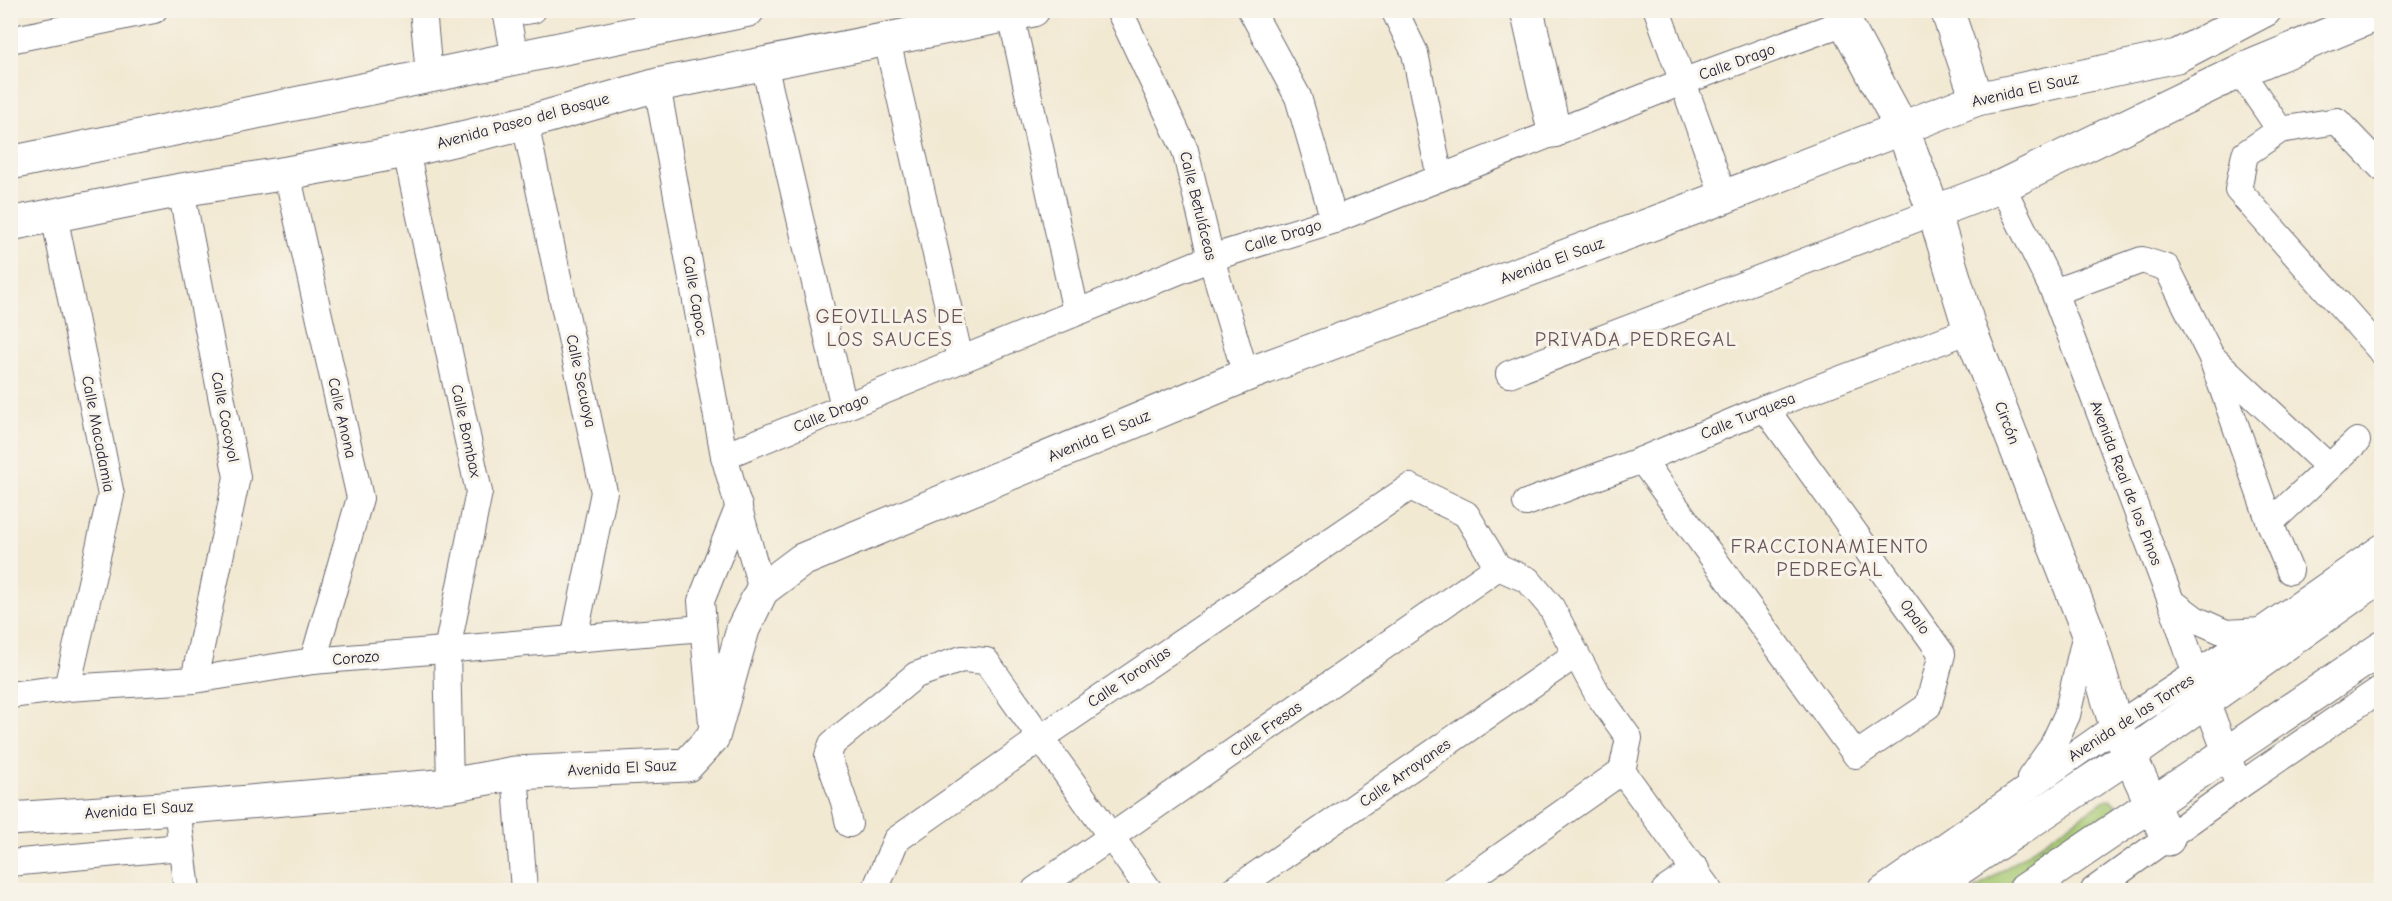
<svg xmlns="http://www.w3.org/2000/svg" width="2392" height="901" font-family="'Comic Neue',sans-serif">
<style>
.green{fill:#a6c972;stroke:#647656;stroke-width:1.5}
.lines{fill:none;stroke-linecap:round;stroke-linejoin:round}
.minor-casing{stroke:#6b6870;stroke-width:28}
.major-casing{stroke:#6b6870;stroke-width:35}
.minor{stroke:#fff;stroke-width:26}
.major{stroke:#fff;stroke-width:33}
.labels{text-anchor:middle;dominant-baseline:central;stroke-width:6;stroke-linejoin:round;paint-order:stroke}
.street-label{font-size:16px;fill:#22223b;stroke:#f7f3e8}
.quarter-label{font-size:20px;letter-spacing:1.5px;fill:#6a545b;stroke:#f7f3e8}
</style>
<rect width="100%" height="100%" fill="#f7f3e8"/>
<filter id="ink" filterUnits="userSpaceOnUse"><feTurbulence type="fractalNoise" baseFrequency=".0167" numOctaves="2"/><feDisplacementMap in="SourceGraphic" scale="12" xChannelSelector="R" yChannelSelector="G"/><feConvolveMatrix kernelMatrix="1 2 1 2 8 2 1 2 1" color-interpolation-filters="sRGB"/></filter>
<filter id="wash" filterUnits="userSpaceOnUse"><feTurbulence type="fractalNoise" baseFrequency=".008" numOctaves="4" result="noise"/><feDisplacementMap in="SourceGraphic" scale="24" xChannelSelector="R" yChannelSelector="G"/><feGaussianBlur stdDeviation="1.35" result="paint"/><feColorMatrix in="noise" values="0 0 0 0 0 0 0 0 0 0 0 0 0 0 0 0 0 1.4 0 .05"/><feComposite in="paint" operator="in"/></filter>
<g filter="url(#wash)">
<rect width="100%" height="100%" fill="#f2e9d3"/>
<path class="green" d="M2110,799l7,7 -2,8 -109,76h-32l131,-90z"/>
</g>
<g filter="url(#ink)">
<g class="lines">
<g class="minor-casing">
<g id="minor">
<path d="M423,10l6,65"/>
<path d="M506,10l9,48"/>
<path d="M1119,10l66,140 26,108 35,117"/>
<path d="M1251,10l47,87 36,123"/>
<path d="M1394,10l21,43 25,125"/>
<path d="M1657,10l67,187"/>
<path d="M506,14l27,-4"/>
<path d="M1011,15l65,297"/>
<path d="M10,40l144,-30"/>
<path d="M887,40l73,319"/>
<path d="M764,64l80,343"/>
<path d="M2240,71l40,59"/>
<path d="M657,85l67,371 38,134"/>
<path d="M525,123l79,369 -30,147"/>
<path d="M406,151l73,341 -32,158 3,135"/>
<path d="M2382,168l-45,-47 -57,9 -35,24 -7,36 144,162"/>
<path d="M287,173l73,325 -47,163"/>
<path d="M2002,186l52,106 117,309 25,74 43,111"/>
<path d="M181,190l56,287 -43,203"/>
<path d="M54,215l57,280 -44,193"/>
<path d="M2054,292l88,-32 25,8 44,88 59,167 20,48"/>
<path d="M2213,358l116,109"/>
<path d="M1509,374l425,-162"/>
<path d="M724,456l487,-198 123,-38 348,-138 163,-60"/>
<path d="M1642,460l214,295 72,-49 14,-52 -177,-246"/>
<path d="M1526,503l116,-43 123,-52 205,-78"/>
<path d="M2270,523l87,-82"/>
<path d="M2171,601l24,18 31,14 35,-2"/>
<path d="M10,695l57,-7 127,-8 119,-19 390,-33"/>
<path d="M712,723l-11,-122 38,-95"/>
<path d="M515,773l9,117"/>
<path d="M2030,778l22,-31 15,-32 20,-86"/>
<path d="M177,808l10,82"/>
<path d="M849,824l-5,-22 -16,-46 4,-12 84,-69 46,-16 24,2 163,229"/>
<path d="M10,863l171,-16"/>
<path d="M875,890l21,-50 145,-102 369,-251 56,27 32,53 30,13 23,27 46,86 32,45 -7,33 87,119"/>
<path d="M1035,890l463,-323"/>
<path d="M1234,890l341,-235"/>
<path d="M1453,890l169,-119"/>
<path d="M1665,890l31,-21"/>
<path d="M1882,890l234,-164 145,-95 121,-84"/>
<path d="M2094,890l145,-104 143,-98"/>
</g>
</g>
<g class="major-casing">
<g id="major">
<path d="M1527,10l27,121"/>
<path d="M1841,10l4,12 57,106 32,84 36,118 117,299 29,97 52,113"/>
<path d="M1947,10l30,89"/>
<path d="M10,163l738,-153"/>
<path d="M1934,212l68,-26 238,-115 142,-59"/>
<path d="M10,224l171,-34 106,-17 119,-22 119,-28 132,-38 376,-75"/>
<path d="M10,819l167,-11 273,-23 65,-12 172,-8 26,-28 30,-108 19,-39 40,-30 444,-185 478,-178 253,-98 200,-43 88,-46"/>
<path d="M1927,890l203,-135 252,-180"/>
<path d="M2025,890l357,-242"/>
</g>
</g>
<use href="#minor" class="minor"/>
<use href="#major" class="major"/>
</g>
</g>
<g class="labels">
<g class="street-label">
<text transform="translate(1737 62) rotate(-20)">Calle Drago</text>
<text transform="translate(2025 90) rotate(-13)">Avenida El Sauz</text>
<text transform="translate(523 121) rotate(-15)">Avenida Paseo del Bosque</text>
<text transform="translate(1198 206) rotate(76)">Calle Betuláceas</text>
<text transform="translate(1283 236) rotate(-17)">Calle Drago</text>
<text transform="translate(1552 261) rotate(-20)">Avenida El Sauz</text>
<text transform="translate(695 296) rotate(80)">Calle Capoc</text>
<text transform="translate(581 381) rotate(78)">Calle Secuoya</text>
<text transform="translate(831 413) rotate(-22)">Calle Drago</text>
<text transform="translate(1748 416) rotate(-22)">Calle Turquesa</text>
<text transform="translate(225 417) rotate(79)">Calle Cocoyol</text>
<text transform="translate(342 418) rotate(77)">Calle Anona</text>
<text transform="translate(2007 423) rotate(69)">Circón</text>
<text transform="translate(466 431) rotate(78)">Calle Bombax</text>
<text transform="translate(98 434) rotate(79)">Calle Macadamia</text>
<text transform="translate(1099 436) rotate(-23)">Avenida El Sauz</text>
<text transform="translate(2126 483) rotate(69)">Avenida Real de los Pinos</text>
<text transform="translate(1915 617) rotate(54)">Opalo</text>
<text transform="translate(356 658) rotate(-5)">Corozo</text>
<text transform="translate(1129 677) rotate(-34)">Calle Toronjas</text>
<text transform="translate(2131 718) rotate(-33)">Avenida de las Torres</text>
<text transform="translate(1266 729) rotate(-35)">Calle Fresas</text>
<text transform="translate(622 768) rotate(-3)">Avenida El Sauz</text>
<text transform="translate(1405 773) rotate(-35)">Calle Arrayanes</text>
<text transform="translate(139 810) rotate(-4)">Avenida El Sauz</text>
</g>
<g class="quarter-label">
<text x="890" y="316">GEOVILLAS DE<tspan x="890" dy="23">LOS SAUCES</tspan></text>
<text x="1636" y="339">PRIVADA PEDREGAL</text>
<text x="1830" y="546">FRACCIONAMIENTO<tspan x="1830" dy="23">PEDREGAL</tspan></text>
</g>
</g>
<rect width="2392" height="901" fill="none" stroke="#f7f3e8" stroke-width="36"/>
</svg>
